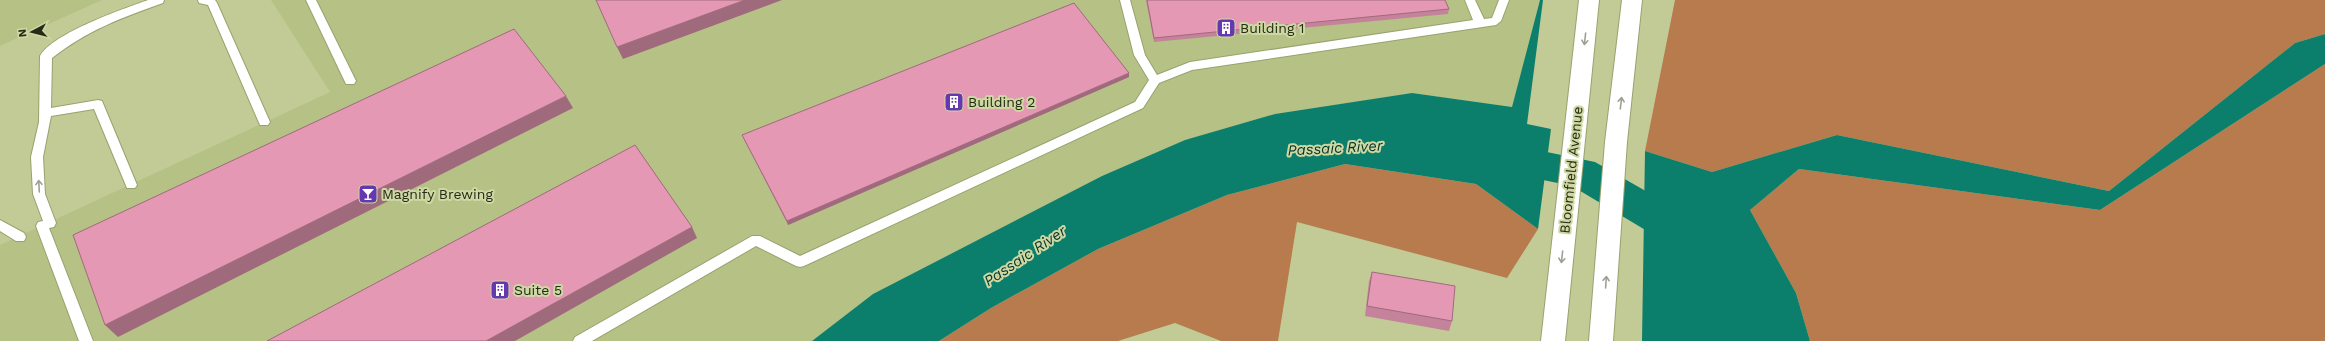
<svg xmlns="http://www.w3.org/2000/svg" width="2325" height="341" font-family="'Work Sans',sans-serif">
<style>
.built{fill:#b6c185}
.forest{fill:#b77b4e}
.water{fill:#0c7f6c}
.lines{fill:none;stroke-linecap:round;stroke-linejoin:round}
.river{fill:#0c7f6c;fill-rule:evenodd}
.lane-casing{stroke:#98a26e;stroke-width:2}
.primary-casing{stroke:#98a26e;stroke-width:2}
.lane{fill:#fff;fill-rule:evenodd}
.primary{fill:#fff;fill-rule:evenodd}
.wall{fill:#c4839a}
.shaded-wall{fill:#a06a7d}
.building{fill:#e498b3;stroke:#a06a7d}
.oneway{stroke:#9ea096}
.labels{text-anchor:middle;dominant-baseline:central;stroke-width:4;stroke-linejoin:round;paint-order:stroke}
.poi-label{font-size:14px;fill:#272b16;stroke:#ced8a3;text-anchor:start}
.street-label{font-size:14px;fill:#272b16;stroke:#ced8a3}
.water-label{font-size:15px;font-style:italic;fill:#04332a;stroke:#ced8a3}
</style>
<rect width="100%" height="100%" fill="#c2cb96"/>
<g class="built">
<path d="M0,0h102l-102,46z"/>
<path d="M271,0h1269l-28,107 -100,-14 -137,21 -90,26 -83,36 -229,118 -61,47h-812v-96l330,-153z"/>
</g>
<g class="forest">
<path d="M1675,0h650v34l-30,9 -186,148 -272,-56 -125,37 -67,-21z"/>
<path d="M2325,64v277h-515l-14,-48 -46,-83 49,-41 301,41z"/>
<path d="M1345,164l131,20 62,45 -31,49 -210,-56 -19,119h-57l-46,-18 -57,18h-179l52,-33 107,-59 129,-54z"/>
</g>
<g class="water">
<path d="M1540,0h3l-16,124 24,5 -13,100 -62,-45 -131,-20 -118,31 -129,54 -107,59 -52,33h-127l61,-47 229,-118 83,-36 90,-26 137,-21 100,14z"/>
<path d="M2325,34v30l-225,146 -301,-41 -49,41 46,83 14,48h-168l3,-190 67,21 125,-37 272,56 186,-148z"/>
</g>
<g class="lines">
<path class="river" d="M1494,141l101,21 110,63 6,12 -6,12 -14,4 -14,-4 -105,-63 -92,-19 -5,-11 5,-11z"/>
<g class="lane-casing">
<g id="lane">
<path d="M148,0h16l-1,3c-42,15 -75,27 -111,55l-1,50 47,-8 4,1 35,84 -2,3h-8l-33,-79 -43,7 -8,41 2,37 11,29 -2,4 -5,1 44,113h-14l-43,-115 2,-4 5,-1 -10,-27 -2,-37 8,-35 1,-66c13,-23 83,-47 108,-56z"/>
<path d="M198,0h17l2,3 53,119 -2,3h-8l-52,-120 -9,-2z"/>
<path d="M306,0h10l40,81 -2,3h-8z"/>
<path d="M1120,0h10l15,55 12,20 33,-13 283,-42 -8,-20h10l9,19 8,-1 7,-18h10l-8,21 -5,4 -304,45 -33,13 -16,25 -339,158 -4,1 -4,-1 -40,-20 -164,95h-19l2,-4 177,-101h8l40,20 335,-154 14,-22 -15,-25z"/>
<path d="M0,220l24,13 2,4 -2,4h-8l-16,-10z"/>
</g>
</g>
<g class="primary-casing">
<g id="primary">
<path d="M1579,0h20l-34,341h-24z"/>
<path d="M1622,0h20l-15,142 -14,199h-24l16,-199z"/>
</g>
</g>
<use href="#lane" class="lane"/>
<use href="#primary" class="primary"/>
</g>
<g class="wall">
<path d="M1146,0h299l4,9 -1,5 -294,28z"/>
<path d="M1129,77l-341,148 -46,-90z"/>
<path d="M1372,272l80,49 -3,10 -84,-15 4,-35z"/>
</g>
<g class="shaded-wall">
<path d="M745,0h37l-159,59 -6,-12z"/>
<path d="M1129,73v4l-341,148 -1,-4z"/>
<path d="M566,96l7,12 -455,229 -13,-12z"/>
<path d="M692,227l5,11 -182,103h-29z"/>
</g>
<g class="building">
<path d="M596,0h149l-128,47z"/>
<path d="M1147,0h298l4,9 -295,29z"/>
<path d="M1074,3l55,70 -342,148 -45,-86z"/>
<path d="M514,29l52,67 -461,229 -32,-90z"/>
<path d="M635,145l57,82 -206,114h-219z"/>
<path d="M1372,272l83,14 -3,35 -85,-15z"/>
</g>
<defs><path id="oneway-shaft" d="M-6 0H5M1.5-3L5.5 0L1.5 3" fill="none" stroke-width="1.6" stroke-linecap="round" stroke-linejoin="round"/></defs>
<g class="oneway">
<use href="#oneway-shaft" transform="translate(1585 39) rotate(96)"/>
<use href="#oneway-shaft" transform="translate(1621 103) rotate(-83)"/>
<use href="#oneway-shaft" transform="translate(39 186) rotate(-93)"/>
<use href="#oneway-shaft" transform="translate(1562 257) rotate(96)"/>
<use href="#oneway-shaft" transform="translate(1606 282) rotate(-86)"/>
</g>
<defs>
<g id="building-square" transform="scale(1)"><rect x="-9" y="-9" width="18" height="18" rx="4" fill="#6638af" stroke="#ced8a3"/><path d="M-4-6H4V6H1V3H-1V6H-4ZM-2.5-4.3h1.7v1.8h-1.7ZM.8-4.3h1.7v1.8H.8ZM-2.5-1h1.7V.8h-1.7ZM.8-1h1.7V.8H.8Z" fill="#fff"/></g>
<g id="bar-square" transform="scale(1)"><rect x="-9" y="-9" width="18" height="18" rx="4" fill="#6638af" stroke="#ced8a3"/><path d="M-6-5H6L.8 .8V4.5H3.5V6h-7V4.5H-.8V.8Z" fill="#fff"/></g>
</defs>
<g fill-rule="evenodd">
<use href="#building-square" x="1226" y="28"/>
<use href="#building-square" x="954" y="102"/>
<use href="#bar-square" x="368" y="194"/>
<use href="#building-square" x="500" y="290"/>
</g>
<g class="labels">
<g class="poi-label">
<text x="1240" y="28">Building 1</text>
<text x="968" y="102">Building 2</text>
<text x="382" y="194">Magnify Brewing</text>
<text x="514" y="290">Suite 5</text>
</g>
<g class="street-label">
<text transform="translate(1571 170) rotate(-84)">Bloomfield Avenue</text>
</g>
<g class="water-label">
<text transform="translate(1335 148) rotate(-3)">Passaic River</text>
<text transform="translate(1025 256) rotate(-34)">Passaic River</text>
</g>
</g>
<g transform="translate(32 32) rotate(263)" stroke="#ced8a3" stroke-width="3" paint-order="stroke">
<path d="M0-3L7 15L0 10L-7 15Z" fill="#272b16"/>
<text y="-6" font-size="11" font-weight="bold" text-anchor="middle" fill="#272b16">N</text>
</g>
</svg>
